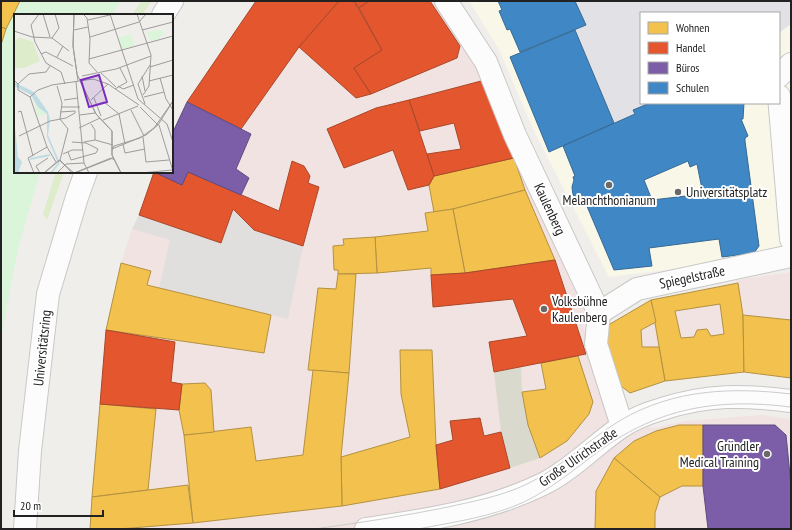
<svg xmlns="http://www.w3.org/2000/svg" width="792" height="530" font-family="'PT Sans Narrow',sans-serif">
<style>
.commercial{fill:#f1e3e1}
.education{fill:#f8f7e8;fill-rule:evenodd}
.construction{fill:#d9d9cd}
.grass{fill:#ddeccb}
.park{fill:#daf5da}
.parking{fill:#e0dfde}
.plaza{fill:#e2e1e5}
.homes{fill:#f2c14e;stroke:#b49141;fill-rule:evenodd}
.shops{fill:#e4572e;stroke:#aa472a}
.offices{fill:#7b5ea7;stroke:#604c7f}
.schools{fill:#3f88c5;stroke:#366994;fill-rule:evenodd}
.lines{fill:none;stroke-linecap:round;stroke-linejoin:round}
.minor-casing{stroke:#c9c8c7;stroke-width:24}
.tertiary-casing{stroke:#c9c8c7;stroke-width:24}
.minor{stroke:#fdfcfc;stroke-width:22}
.tertiary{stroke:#fdfcfc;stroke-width:22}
.tram{stroke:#ccc;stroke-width:1}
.poi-dot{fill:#6a6968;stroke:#fff;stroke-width:1.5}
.labels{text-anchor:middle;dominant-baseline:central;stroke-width:4;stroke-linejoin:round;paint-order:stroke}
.poi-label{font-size:14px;fill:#222;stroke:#fff;text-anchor:start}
.street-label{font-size:14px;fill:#222;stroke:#fff}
.inset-river{fill:none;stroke:#bfdbe3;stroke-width:2}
.inset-road{fill:none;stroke:#9e9c9b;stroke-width:1}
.view{fill:#7b2cbf;fill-opacity:0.15;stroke:#7b2cbf;stroke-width:2}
.inset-edge{fill:none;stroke:#222;stroke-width:2}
</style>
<rect width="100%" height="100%" fill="#f0eeeb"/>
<g class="commercial">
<path d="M256,1h183l36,49 124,263 -16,12 24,86 46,17 32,-7 77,-6 29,4v110h-701l16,-199 15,-67 11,-34 7,-14 15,-43h18v-38l15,-32z"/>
<path d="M791,272v106l-47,-6 -83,10 -31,11 -9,-7 -16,-48 5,-14 41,-24 86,-17 -1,-3z"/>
</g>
<path class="education" d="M469,1h322v254l-182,22 -76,-148 -34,-80zM641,13h138v90h-138z"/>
<path class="construction" d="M521,367l1,25 6,33 12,33 -30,10 -9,-36 -7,-60z"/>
<g class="grass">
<path d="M141,1h11l-10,14h-10z"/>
<path d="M56,172h8l-17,48 -4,-6z"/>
</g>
<path class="park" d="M20,1h101l-9,14h-97v157h25l-22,77 -17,91v-295l5,-16z"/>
<path class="parking" d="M233,209l21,21 49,16 -15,73 -129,-31 11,-48 -38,-11 7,-14 82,28z"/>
<path class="plaza" d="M575,1h216v23l-12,9v-20h-138v90h9l-17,7 2,4 -21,9 -39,-93 11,-5z"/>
<g class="homes">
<path d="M1,1h19l-14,28 -5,-2z"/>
<path d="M1,27l5,2 -5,16z"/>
<path d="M514,158l11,32 -72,19 -19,3 -5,-27 5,-9z"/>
<path d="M525,190l30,70 -90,13 -12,-64z"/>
<path d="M453,209l12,64 -34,2v-7l-54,5 -2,-36 53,-6 -3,-18z"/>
<path d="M375,237l2,36 -39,1v-4h-4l-1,-24 11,-1 -1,-6z"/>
<path d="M121,263l30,8 -4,14 124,30 -7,38 -158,-23z"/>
<path d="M338,274h18l-7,99 -41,-3 10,-82 18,1z"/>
<path d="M738,283l5,32 1,57 -79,9 -14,-81zM720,304l4,30 -13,2 -4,-7 -10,1 -3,7 -13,1 -6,-27z"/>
<path d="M651,300l5,22 -15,8 1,17h17l6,34 -35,12 -9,-7 -16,-48 5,-14z"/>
<path d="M743,315l48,5v58l-47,-6z"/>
<path d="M400,350h32l4,95 4,44 -98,17 -1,-49 69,-20 -9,-43z"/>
<path d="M578,356l15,46 -4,12 -22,27 -27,17 -12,-33 -6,-33 24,-3 -5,-26z"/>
<path d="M313,370l36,3 -8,84 1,49 -149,17 -9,-88 67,-8 5,34 47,-6z"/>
<path d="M205,383l6,7 3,42 -30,3 -5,-25 3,-26z"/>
<path d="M100,404l56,5 -8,81 -56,7z"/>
<path d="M679,425h24v61h-21l-22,11 -46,-39 20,-17 22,-10z"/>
<path d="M614,458l46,39 -5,16v16h-60l1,-38z"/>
<path d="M188,485l5,38 -74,6h-29l2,-32z"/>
</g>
<g class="shops">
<path d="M256,1h83l-40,46 -58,82 -54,-27z"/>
<path d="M339,1h15l28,49 -28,18 17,26 -15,4 -57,-51z"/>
<path d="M354,1h15l-10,7z"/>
<path d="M369,1h61l30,45 -3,12 -86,36 -17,-26 28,-18 -23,-42z"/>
<path d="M481,81l9,8 24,69 -80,18 -7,-22 34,-5 -7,-26 -34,8 -11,-31z"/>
<path d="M409,100l25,76 -5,9 -21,5 -15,-40 -49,18 -17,-39 49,-21z"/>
<path d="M292,161l12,5 6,10 -2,7 11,4 -16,59 -49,-16 -21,-21 -12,34 -82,-28 15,-43 28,13 6,-13 91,39z"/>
<path d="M555,260l31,94 -92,18 -5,-30 38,-6 -14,-37 -80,8 -2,-32 34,-2z"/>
<path d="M106,330l69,12 -4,40 11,2 -3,26 -79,-6z"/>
<path d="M480,418l4,18 17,-4 9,36 -70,21 -4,-44 17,-5 -3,-19z"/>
</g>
<g class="offices">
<path d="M187,102l64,32 -15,35 13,9 -8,17 -53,-23 -6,13 -28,-13h18v-38z"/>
<path d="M703,425h72l11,10 5,50v44h-83l-5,-43z"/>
</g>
<g class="schools">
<path d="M498,1h77l11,24 -66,27 -10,-23 -3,1 -8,-19 3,-1z"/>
<path d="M575,30l39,93 -65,29 -39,-95z"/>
<path d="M650,103h94l-1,16h-2l7,17 -3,2v3l14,105 -5,7 -32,4 -3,-18 -70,9 3,18 -38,4 -28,-66 -2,1 -6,-5 -5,-5 -1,-8 2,-7 -1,-3 2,-1 -12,-30 72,-32 -2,-4zM688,161l2,6 7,-3 6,30 -51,6 -8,-20z"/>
</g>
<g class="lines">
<g class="minor-casing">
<g id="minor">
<path d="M446,1l40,61 29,73 84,178 -3,31 26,82"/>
<path d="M779,76l12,-12"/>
<path d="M779,96l12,143"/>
<path d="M599,313l38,-24 154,-33"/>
<path d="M366,529c61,-9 123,-18 179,-46 26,-13 51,-39 76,-56 12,-8 27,-14 41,-18 46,-15 82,-14 129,-8"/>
</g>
</g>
<g class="tertiary-casing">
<g id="tertiary">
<path d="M163,15l9,-14"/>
<path d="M25,529l5,-78 18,-157 29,-97 9,-25"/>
</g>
</g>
<use href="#minor" class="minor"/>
<use href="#tertiary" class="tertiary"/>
<g class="tram">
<path d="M314,529c45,-6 90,-13 134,-22 22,-5 44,-9 65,-17 41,-15 71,-48 108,-70 53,-31 111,-33 170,-26"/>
<path d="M418,529c36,-7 73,-12 106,-27 27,-13 51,-33 75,-51 61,-44 119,-53 192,-44"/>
</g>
</g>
<g class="poi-dot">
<circle cx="609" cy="185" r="4"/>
<circle cx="678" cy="192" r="4"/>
<circle cx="544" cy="309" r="4"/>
<circle cx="767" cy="454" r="4"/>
</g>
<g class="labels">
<g class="poi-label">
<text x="686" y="192">Universitätsplatz</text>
<text x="609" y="200" text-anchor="middle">Melanchthonianum</text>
<text x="552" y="301">Volksbühne<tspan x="552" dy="16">Kaulenberg</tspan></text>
<text x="759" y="446" text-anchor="end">Gründler<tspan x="759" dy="16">Medical Training</tspan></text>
</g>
<g class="street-label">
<text transform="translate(550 209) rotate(65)">Kaulenberg</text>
<text transform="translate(692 277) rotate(-12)">Spiegelstraße</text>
<text transform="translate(42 348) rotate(-84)">Universitätsring</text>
<text transform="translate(578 457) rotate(-35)">Große Ulrichstraße</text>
</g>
</g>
<g transform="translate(14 14)">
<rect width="159" height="159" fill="#f0eeeb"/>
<path d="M5,23l14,5 7,19 -16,7h-10v-25z" fill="#ddeccb"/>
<path d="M145,16l4,1 1,4 -4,1v3l-8,2 -3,-3 -2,-6zM117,20l3,12 -13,4 -3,-12zM19,82l5,11 8,7 -8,3z" fill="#daf5da"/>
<path d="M0,68l20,10 14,20 2,8 -2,15 12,28 -8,10h-2l8,-10 -11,-26v-23l-9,-7 -7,-12 -17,-9zM0,103l4,40 4,5 -4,11h-4z" fill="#bfdbe3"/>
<path class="inset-river" d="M16,145l20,-4"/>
<path class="inset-road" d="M25,0l-8,11 4,17 11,21 15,9 4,12M29,0l7,23M60,0l-1,32 5,35M60,0l-1,32 4,28 19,40 16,17v24l9,18M69,0l4,4 3,21 -1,24 8,9M96,0l28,85 29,25 6,18M123,0l14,41 -2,31 -6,9M74,6l22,-5M60,16l14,-3M128,16l31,-8M0,17l18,6 20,1 17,13M76,23l49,-15 7,-8M38,24l7,-10 -4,-14M27,40l5,-2 27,14M43,43l6,-11M75,45l84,-23M136,53l23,-7M87,59l15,14M68,62l34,-7 35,-13M128,62l3,15M146,64l6,21 7,11M0,66l4,4v6l12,7 17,50 9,15M66,67l16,33 16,17v24l9,18M135,67l24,-6M62,68l8,81 5,10M4,70l11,-10 17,-2 4,-6M43,72l5,17 -2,16M104,72l5,3 11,-4M101,75l12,-7 -7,-14M16,83l8,-7 14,-5 41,-6 15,5 31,21M130,83l20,-5M80,84l7,18M50,86l14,-2M77,86l17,-16M84,90l6,-2 15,12 6,30M131,90l-7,-20 12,-19M48,93h18M126,93l18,18M117,96l13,26M4,98l3,-1 12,45M46,98l15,-1v2M66,101l15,-2M46,105l8,10 -8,31M89,106l35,-14M77,110l4,6v10M145,111l14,46M65,114l21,-10M5,122l31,-15 16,-3 9,-5M129,123l3,25 23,-2M58,128l14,1 12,6 -2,4M70,128l11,-2 18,5M109,130l2,9 20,-4M98,135l34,-14 12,-10 15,-24M98,136l2,-4 26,-8 14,-10 19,-27M54,138l3,8 25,-7M49,140l9,-4h11M52,150l18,-1M20,159l-6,-15 19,-11M26,159l-4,-7 12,-8M30,159l16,-13 12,13M30,159l15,-13 15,13 37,-15 4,2M43,159l9,-9M61,159l38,-15M127,159l31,-3"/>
<path class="view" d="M85,61l8,27 -18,5 -8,-27z"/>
<rect width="159" height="159" class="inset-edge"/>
</g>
<rect width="792" height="530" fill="none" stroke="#222222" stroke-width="4"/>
<rect x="640" y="12" width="140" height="92" fill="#ffffff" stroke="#a7a7a7"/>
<rect x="648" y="22" width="20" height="12" fill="#f2c14e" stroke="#a7a7a7"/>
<text x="676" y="32" font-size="12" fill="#222222">Wohnen</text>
<rect x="648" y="42" width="20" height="12" fill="#e4572e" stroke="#a7a7a7"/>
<text x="676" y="52" font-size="12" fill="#222222">Handel</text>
<rect x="648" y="62" width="20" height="12" fill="#7b5ea7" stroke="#a7a7a7"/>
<text x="676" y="72" font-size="12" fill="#222222">Büros</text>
<rect x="648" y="82" width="20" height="12" fill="#3f88c5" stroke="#a7a7a7"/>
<text x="676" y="92" font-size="12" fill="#222222">Schulen</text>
<path d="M14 510v6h89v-6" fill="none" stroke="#222222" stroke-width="2"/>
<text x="20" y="510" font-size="12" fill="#222222" stroke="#ffffff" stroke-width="3" paint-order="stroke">20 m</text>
</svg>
